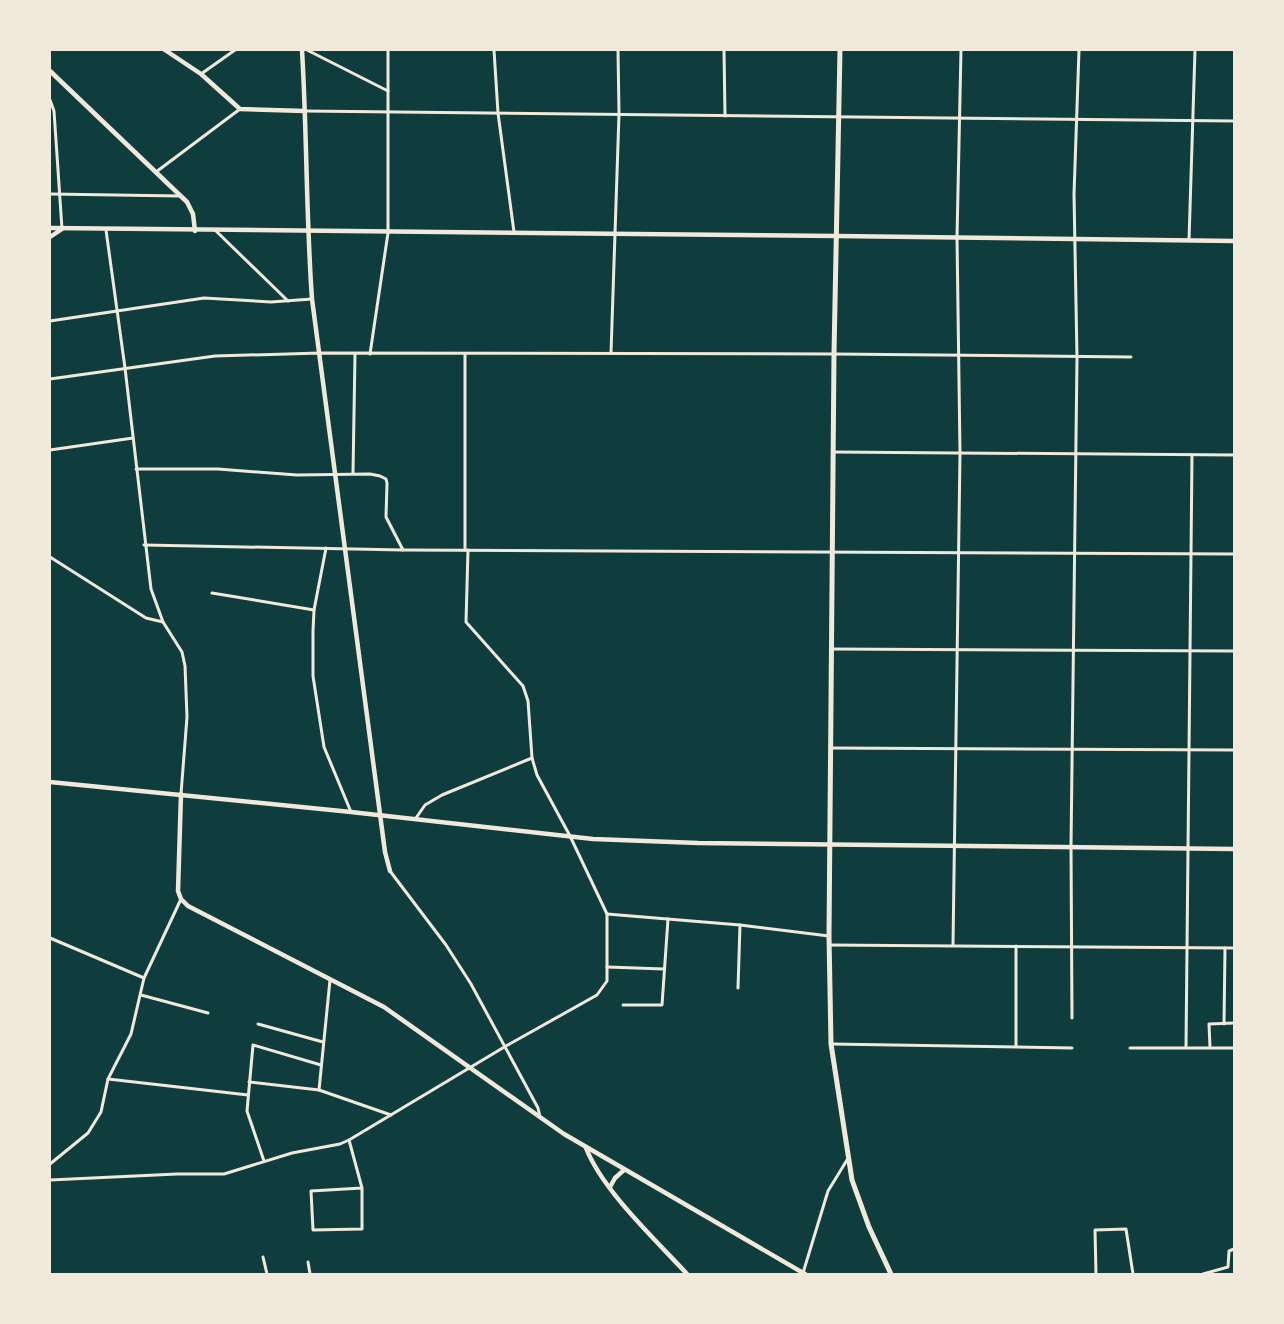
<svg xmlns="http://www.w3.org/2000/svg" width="1284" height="1324" font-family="'IBM Plex Serif',serif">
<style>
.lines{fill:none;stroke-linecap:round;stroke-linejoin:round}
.minor{stroke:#f1e9da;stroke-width:3}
.tertiary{stroke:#f1e9da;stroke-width:4.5}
.secondary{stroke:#f1e9da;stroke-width:4.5}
.trunk{stroke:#f1e9da;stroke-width:5}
</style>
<rect width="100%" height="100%" fill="#0f3d3e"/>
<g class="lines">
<g class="minor">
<path d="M307,50l81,41"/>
<path d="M494,50l4,63 16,119"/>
<path d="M724,50l1,66"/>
<path d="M201,74l34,-24"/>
<path d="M50,100l4,11 8,118"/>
<path d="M305,111l929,10"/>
<path d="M156,172l84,-63"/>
<path d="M50,194l130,2"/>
<path d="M106,230l19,138 26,221 12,33 19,30 3,14 2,51 -6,77"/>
<path d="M216,231l72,70"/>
<path d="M1189,240l6,-190"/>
<path d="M50,321l154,-23 67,4 41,-3"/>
<path d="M611,353l8,-239 -1,-64"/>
<path d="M370,354l18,-121v-183"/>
<path d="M465,354v196"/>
<path d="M50,379l165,-23 105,-3 514,1 297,3"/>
<path d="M50,450l83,-12"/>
<path d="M834,452l400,3"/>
<path d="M136,469h82l79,6 73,-1 10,2 6,3 1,4 -1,34 17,33"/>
<path d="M353,473l2,-119"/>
<path d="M144,545l259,5 831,4"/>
<path d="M326,548l-12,62 -1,21v45l11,71 27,65"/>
<path d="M50,557l96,61 17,4"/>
<path d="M212,593l102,17"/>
<path d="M831,649l403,2"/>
<path d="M831,748l403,2"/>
<path d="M416,818l9,-13 17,-10 90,-37"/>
<path d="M390,871l56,74 25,39 67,124 2,9"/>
<path d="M607,914l133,11 89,11"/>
<path d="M50,938l94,40"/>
<path d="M830,945l404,3"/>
<path d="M953,945l7,-492 -3,-216 4,-187"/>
<path d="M607,967l57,2"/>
<path d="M738,988l2,-63"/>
<path d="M141,995l67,18"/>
<path d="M623,1005h39l6,-86"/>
<path d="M1072,1018l-1,-172 6,-488 -3,-164 5,-144"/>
<path d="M258,1024l65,18"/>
<path d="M1224,1024l1,-76"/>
<path d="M831,1044l241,4"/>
<path d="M1016,1046v-100"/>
<path d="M1186,1047l6,-592"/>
<path d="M1210,1047l-1,-23 25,-1"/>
<path d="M1130,1048h104"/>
<path d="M108,1079l140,16"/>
<path d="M249,1082l70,8 72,25"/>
<path d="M319,1090l11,-110"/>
<path d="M349,1140l13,48v41l-49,1 -2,-39 51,-3"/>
<path d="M264,1161l-17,-50 6,-66 68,20"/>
<path d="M50,1164l38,-31 13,-21 7,-33 23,-45 13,-56 37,-79"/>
<path d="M50,1180l127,-6h47l68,-21 48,-9 9,-4 157,-94 91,-51 10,-14v-67l-37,-78 -33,-61 -5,-17 -4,-57 -5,-15 -57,-64 2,-72"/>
<path d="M263,1257l4,17"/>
<path d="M308,1262l2,12"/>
<path d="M803,1273l25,-82 19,-31"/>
<path d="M1096,1274l-1,-44 31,-1 7,45"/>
<path d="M1203,1274l25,-7 1,-16 5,-2"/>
</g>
<g class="tertiary">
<path d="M165,50l36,24 39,35 65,2"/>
<path d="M302,50c5,83 4,166 10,249l73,553 5,19"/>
<path d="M50,71l137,131 6,12 2,17"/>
<path d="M837,236l397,5"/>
<path d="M50,237l12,-8"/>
<path d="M50,782l301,30 242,27 105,4 536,6"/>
<path d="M181,794l-3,97 3,8 7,7 196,101 180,127 241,140"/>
<path d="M586,1148c17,43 69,91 101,126"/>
<path d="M610,1187l5,-9 9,-8"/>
</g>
<path class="secondary" d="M50,228l787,8"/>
<path class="trunk" d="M840,50l-6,304 -5,582 2,108 21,136 17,47 22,47"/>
</g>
<rect width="1284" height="1324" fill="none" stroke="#f1e9da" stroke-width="102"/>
</svg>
